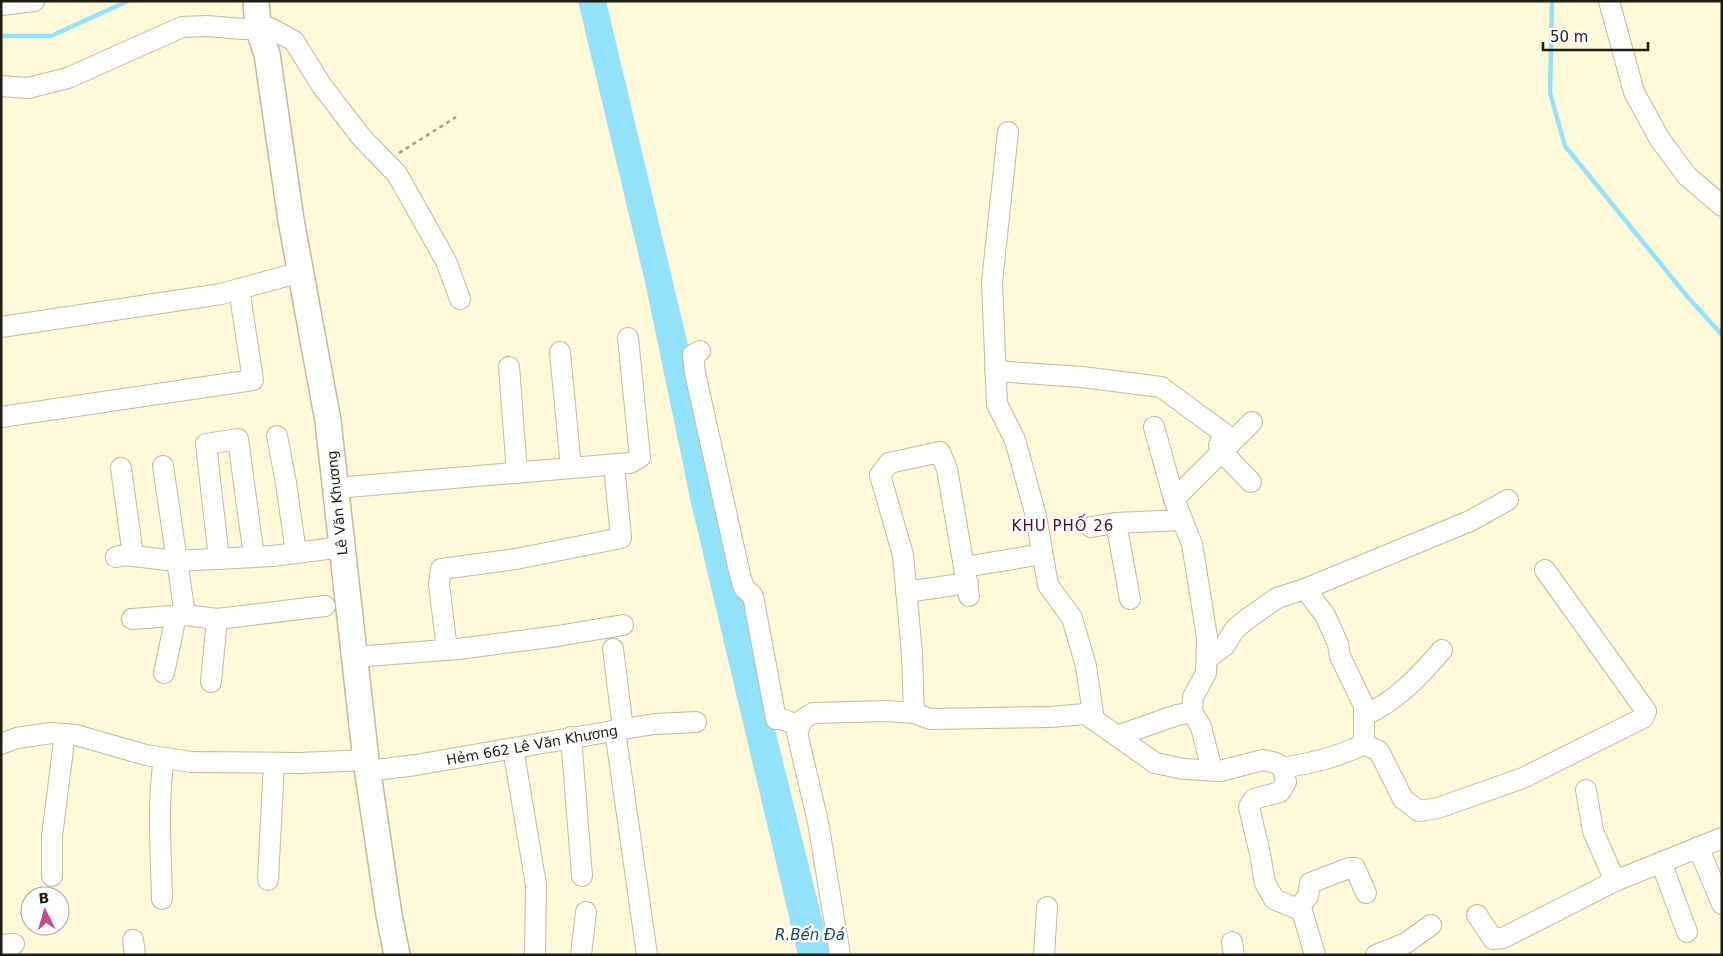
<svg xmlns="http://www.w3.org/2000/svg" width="1723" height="956" font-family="'DejaVu Sans',sans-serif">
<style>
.water{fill:#93e2fc}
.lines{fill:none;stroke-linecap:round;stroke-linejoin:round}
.stream{stroke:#93e2fc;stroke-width:4.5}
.minor-casing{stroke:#c0ba9c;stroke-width:22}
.major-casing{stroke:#c0ba9c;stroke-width:28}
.path{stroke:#a09b85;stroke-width:2.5;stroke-dasharray:4 4;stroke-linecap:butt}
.minor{stroke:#fff;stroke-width:20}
.major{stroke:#fff;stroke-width:25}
.labels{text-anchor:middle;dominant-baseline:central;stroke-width:5;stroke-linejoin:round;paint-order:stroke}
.street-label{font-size:14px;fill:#201e13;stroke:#fff}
.neighbourhood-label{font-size:15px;letter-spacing:1px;fill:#4b1037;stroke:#fff}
.water-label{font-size:15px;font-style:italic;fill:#184654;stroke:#fff}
</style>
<rect width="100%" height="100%" fill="#fff8d9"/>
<path class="water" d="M578,1h28l97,407 57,261 71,286h-33l-1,-4 -106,-448 -46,-221z"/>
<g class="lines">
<g class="stream">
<path d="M1552,1l-2,92 15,53 121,149 36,40"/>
<path d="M1,36h50l77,-35"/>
</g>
<g class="minor-casing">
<g id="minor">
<path d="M1609,1l25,91 25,46 28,38 35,30"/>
<path d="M1,5l33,-4"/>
<path d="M1,86l27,2 40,-10 114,-51 25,-1 36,3 27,-1 24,13 28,45 40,52 35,36 49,87 14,38"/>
<path d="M1008,132l-16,150 5,122 18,36 21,76 12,69 24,33 14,48 8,54"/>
<path d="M1,327l220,-33 80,-22"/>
<path d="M700,351l-7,4 2,18 45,202 4,13 9,8 23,123c10,0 15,3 23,10"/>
<path d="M560,352l11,116"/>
<path d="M509,367l8,106"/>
<path d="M995,371l87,6 79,10 64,47 -6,11 2,6 30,31"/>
<path d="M1,417l252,-37 -14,-91"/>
<path d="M1154,427l20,72"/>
<path d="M277,436l9,47 10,70"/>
<path d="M163,466l22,149 32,4 108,-13"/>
<path d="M121,468l12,88"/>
<path d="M336,488l294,-25 10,-6 -12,-119"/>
<path d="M1116,523l14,76"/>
<path d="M1091,527l25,-4 66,-3"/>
<path d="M116,557l9,-2 51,6 97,-5 69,-9"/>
<path d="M219,559l-13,-115 32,-5 16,118"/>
<path d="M965,567l77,-13"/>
<path d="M906,592l62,-9"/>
<path d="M132,619l53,-4"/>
<path d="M613,649l10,80"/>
<path d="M447,650l-8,-66 2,-15 75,-10 105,-21 -7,-73"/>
<path d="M354,657l104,-8 100,-13 65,-11"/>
<path d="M1207,659l18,-14 10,-16 12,-10 30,-21 28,-9"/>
<path d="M164,673l12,-57"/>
<path d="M211,682l6,-63"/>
<path d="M1192,712l1,-15 13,-24 1,-36 -15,-93 -18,-45 78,-77"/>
<path d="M914,713l-2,-59 -9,-99 -23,-80 9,-12 51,-11 7,17 22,127"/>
<path d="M1364,716c33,-16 54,-38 78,-66"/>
<path d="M615,730l32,225"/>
<path d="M1117,736l60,-21 15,-3 9,15 11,43"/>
<path d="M571,737l11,139"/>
<path d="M1,744l16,-6 34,-5 25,2 70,20 45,7 109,1 66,-3"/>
<path d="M1364,744v-38l-24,-50 -2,-12 -13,-29 -20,-26 165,-68 38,-21"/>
<path d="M513,748l23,137 -1,70"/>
<path d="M1283,768c32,-6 53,-10 81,-24l15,7 24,48 16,12 19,-3 85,-30 120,-60 3,-7 -101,-141"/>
<path d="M368,771l48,-6 214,-37 24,-4 42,-2"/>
<path d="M1586,790l7,41 22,50"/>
<path d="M1698,847l24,57"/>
<path d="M1661,862l26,70"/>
<path d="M52,876v-40l13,-102"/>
<path d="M268,880l6,-117"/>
<path d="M162,899c-1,-48 -5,-93 2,-141"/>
<path d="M1298,909l10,-13 2,-13 39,-15h6l11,25"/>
<path d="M1477,915l16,24 10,-1 112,-57 107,-43"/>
<path d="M133,940l2,15"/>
<path d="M1232,942l2,13"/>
<path d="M1,945l13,-1"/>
<path d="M581,955l5,-43"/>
<path d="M840,955l-22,-133 -21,-89 5,-13 11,-7 74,-2 27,2 16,6 120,-2 36,-3 69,49 29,6 36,2 43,-11 13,3 7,5 3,14 -6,10 -26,7 -5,8 11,47 5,29 9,16 28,12 13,44"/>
<path d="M1044,955l3,-48"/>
<path d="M1376,955l30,-12 25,-18"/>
</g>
</g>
<g class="major-casing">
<path id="major" d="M256,1l2,27 9,26 24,166 37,201 38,339 23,155 8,40"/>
</g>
<path class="path" d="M399,153l57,-36"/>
<use href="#minor" class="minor"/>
<use href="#major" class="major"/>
</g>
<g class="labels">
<g class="street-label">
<text transform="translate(337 503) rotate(-96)">Lê Văn Khương</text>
<text transform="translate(532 745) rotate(-10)">Hẻm 662 Lê Văn Khương</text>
</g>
<g class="neighbourhood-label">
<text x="1063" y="526">KHU PHỐ 26</text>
</g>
<g class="water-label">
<text x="810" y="935">R.Bến Đá</text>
</g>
</g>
<rect width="1723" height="956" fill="none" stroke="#201e13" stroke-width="5"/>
<g transform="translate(45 911) rotate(355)"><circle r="24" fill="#ffffff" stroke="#a6a5a1"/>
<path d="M0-4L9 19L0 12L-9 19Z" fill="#c44796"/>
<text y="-8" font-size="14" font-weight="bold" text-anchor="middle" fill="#201e13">B</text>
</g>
<path d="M1543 42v8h105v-8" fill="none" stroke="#201e13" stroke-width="2.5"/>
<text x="1550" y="42" font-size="15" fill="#201e13" stroke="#ffffff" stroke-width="4" paint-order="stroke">50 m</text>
</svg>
